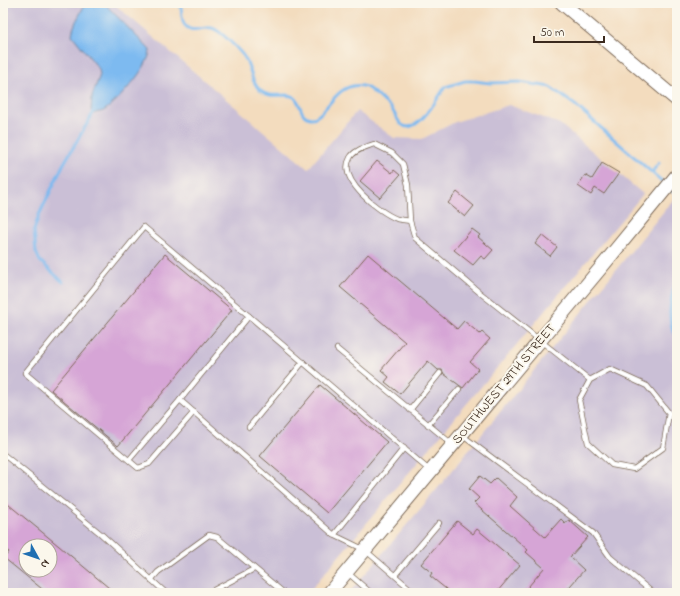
<svg xmlns="http://www.w3.org/2000/svg" width="680" height="596" font-family="'Indie Flower',sans-serif">
<style>
.industrial{fill:#cabfd6;fill-rule:evenodd}
.water{fill:#7dbaf0;stroke:#5c7287}
.lines{fill:none;stroke-linecap:round;stroke-linejoin:round}
.stream{stroke:#7dbaf0;stroke-width:3}
.building{fill:#d6a5d6;fill-rule:evenodd}
.lane-casing{stroke:#7b6856;stroke-width:6}
.secondary-casing{stroke:#7b6856;stroke-width:15}
.lane{stroke:#fff;stroke-width:4.5}
.secondary{stroke:#fff;stroke-width:13}
.labels{text-anchor:middle;dominant-baseline:central;stroke-width:4;stroke-linejoin:round;paint-order:stroke}
.street-label{font-size:13px;fill:#3b2a1e;stroke:#fbf7ec}
</style>
<rect width="100%" height="100%" fill="#fbf7ec"/>
<filter id="ink" filterUnits="userSpaceOnUse"><feTurbulence type="fractalNoise" baseFrequency=".025" numOctaves="2"/><feDisplacementMap in="SourceGraphic" scale="8" xChannelSelector="R" yChannelSelector="G"/><feConvolveMatrix kernelMatrix="1 2 1 2 8 2 1 2 1" color-interpolation-filters="sRGB"/></filter>
<filter id="wash" filterUnits="userSpaceOnUse"><feTurbulence type="fractalNoise" baseFrequency=".012" numOctaves="4" result="noise"/><feDisplacementMap in="SourceGraphic" scale="16" xChannelSelector="R" yChannelSelector="G"/><feGaussianBlur stdDeviation="0.9" result="paint"/><feColorMatrix in="noise" values="0 0 0 0 0 0 0 0 0 0 0 0 0 0 0 0 0 1.4 0 .05"/><feComposite in="paint" operator="in"/></filter>
<g filter="url(#wash)">
<rect width="100%" height="100%" fill="#f3dcbe"/>
<g class="industrial">
<path d="M3,3h110l195,166 49,-58 37,27 28,1 33,-17 54,-17 51,19 83,70 -335,399h-305zM26,546h24v24h-24z"/>
<path d="M677,195v398h-328l89,-105z"/>
</g>
<path class="water" d="M85,3h19l46,47c0,16 -32,51 -45,60 -4,3 -7,1 -11,4l-3,-3 1,-15 8,-21 -1,-6 -27,-34c1,-11 9,-21 13,-32z"/>
<g class="lines">
<g class="stream">
<path d="M180,3c2,6 1,15 4,21 7,11 19,2 28,4 8,2 24,19 30,26 10,11 7,27 19,37 10,9 27,0 34,7 7,6 4,19 16,20 15,1 23,-37 52,-32 6,1 10,7 15,10 5,5 11,9 15,15 3,5 4,9 8,13 15,14 37,-27 44,-37l20,-6h9l16,2 30,-1 30,5 25,18 90,79"/>
<path d="M652,172l7,-9"/>
<path d="M670,189l7,6"/>
<path d="M677,279c-6,17 -12,42 0,58"/>
<path d="M63,282l-23,-21 -4,-9 -2,-22 5,-15 24,-50 32,-55"/>
</g>
</g>
<g id="blocks">
<g class="building">
<path d="M377,161l15,12 2,-3 6,5 -20,23 -20,-17z"/>
<path d="M602,163l17,10 -15,21 -9,-6 -4,7 -13,-9 7,-11 7,4z"/>
<path d="M457,192l17,14 -9,11 -17,-14z"/>
<path d="M472,229l8,6 -2,2 15,13 -8,9 -4,-3 -8,9 -19,-15z"/>
<path d="M542,235l15,12 -7,9 -15,-12z"/>
<path d="M165,254l67,56 -114,136 -67,-56z"/>
<path d="M368,254l89,75 7,-8 16,13 2,-2 8,7 -20,23 8,7 -15,19 -19,-14 -2,-4h-4l-10,-9 -28,33 -15,-12 4,-5 -8,-7 24,-28 -65,-55z"/>
<path d="M320,385l67,57 -60,71 -67,-57z"/>
<path d="M480,476l10,8 6,-6 21,19 -7,9 35,31 16,-18 4,4 4,-3 19,17 -18,20 14,13 -20,23h-41l21,-25 -18,-16 2,-2 -54,-47 5,-5 -10,-9z"/>
<path d="M3,500l56,46 56,47h-68l-43,-35 5,-6 -6,-6zM26,546h24v24h-24z"/>
<path d="M457,521l16,13 4,-5 43,36 -24,28h-45l-21,-17 2,-3 -11,-9z"/>
</g>
</g>
</g>
<g filter="url(#ink)">
<use href="#blocks" fill-opacity="0" stroke="#7b6856" stroke-width="1"/>
<g class="lines">
<g class="lane-casing">
<g id="lane">
<path d="M410,221c-4,-1 -9,-1 -13,-2 -18,-7 -60,-39 -47,-61 4,-8 16,-11 24,-14l18,9 11,11 5,21 2,36 5,17 64,54 111,88 20,-11 37,17 22,27 -6,35 -29,21 -22,-4 -24,-22 -9,-43 11,-20"/>
<path d="M337,349l115,95"/>
<path d="M410,410l30,-37"/>
<path d="M194,412l-45,52 -11,4 -113,-95 119,-146 105,89"/>
<path d="M428,425l31,-36"/>
<path d="M249,427l54,-65"/>
<path d="M463,436l130,97 17,24 43,36"/>
<path d="M3,454l98,80 65,59"/>
<path d="M129,460l51,-60"/>
<path d="M334,535l70,-87"/>
<path d="M348,573l23,20"/>
<path d="M395,575l44,-52"/>
<path d="M151,580l7,-8 51,-37 8,2 67,56"/>
<path d="M208,593l46,-24"/>
<path d="M415,593l-50,-43 -31,-15 -154,-135 69,-84 180,154"/>
</g>
</g>
<g class="secondary-casing">
<g id="secondary">
<path d="M562,3l115,97"/>
<path d="M329,593l275,-329 73,-89"/>
</g>
</g>
<use href="#lane" class="lane"/>
<use href="#secondary" class="secondary"/>
</g>
</g>
<g class="labels">
<g class="street-label">
<text transform="translate(504 384) rotate(-50)">SOUTHWEST 29TH STREET</text>
</g>
</g>
<rect width="680" height="596" fill="none" stroke="#fbf7ec" stroke-width="16"/>
<g transform="translate(38 558) rotate(130)"><circle r="19" fill="#fbf7ec" stroke="#aea59a"/>
<path d="M0-3L7 15L0 10L-7 15Z" fill="#1f6fb2"/>
<text y="-6" font-size="11" font-weight="bold" text-anchor="middle" fill="#3b2a1e">N</text>
</g>
<path d="M534 36v6h70v-6" fill="none" stroke="#3b2a1e" stroke-width="2"/>
<text x="540" y="36" font-size="12" fill="#3b2a1e" stroke="#fbf7ec" stroke-width="3" paint-order="stroke">50 m</text>
</svg>
